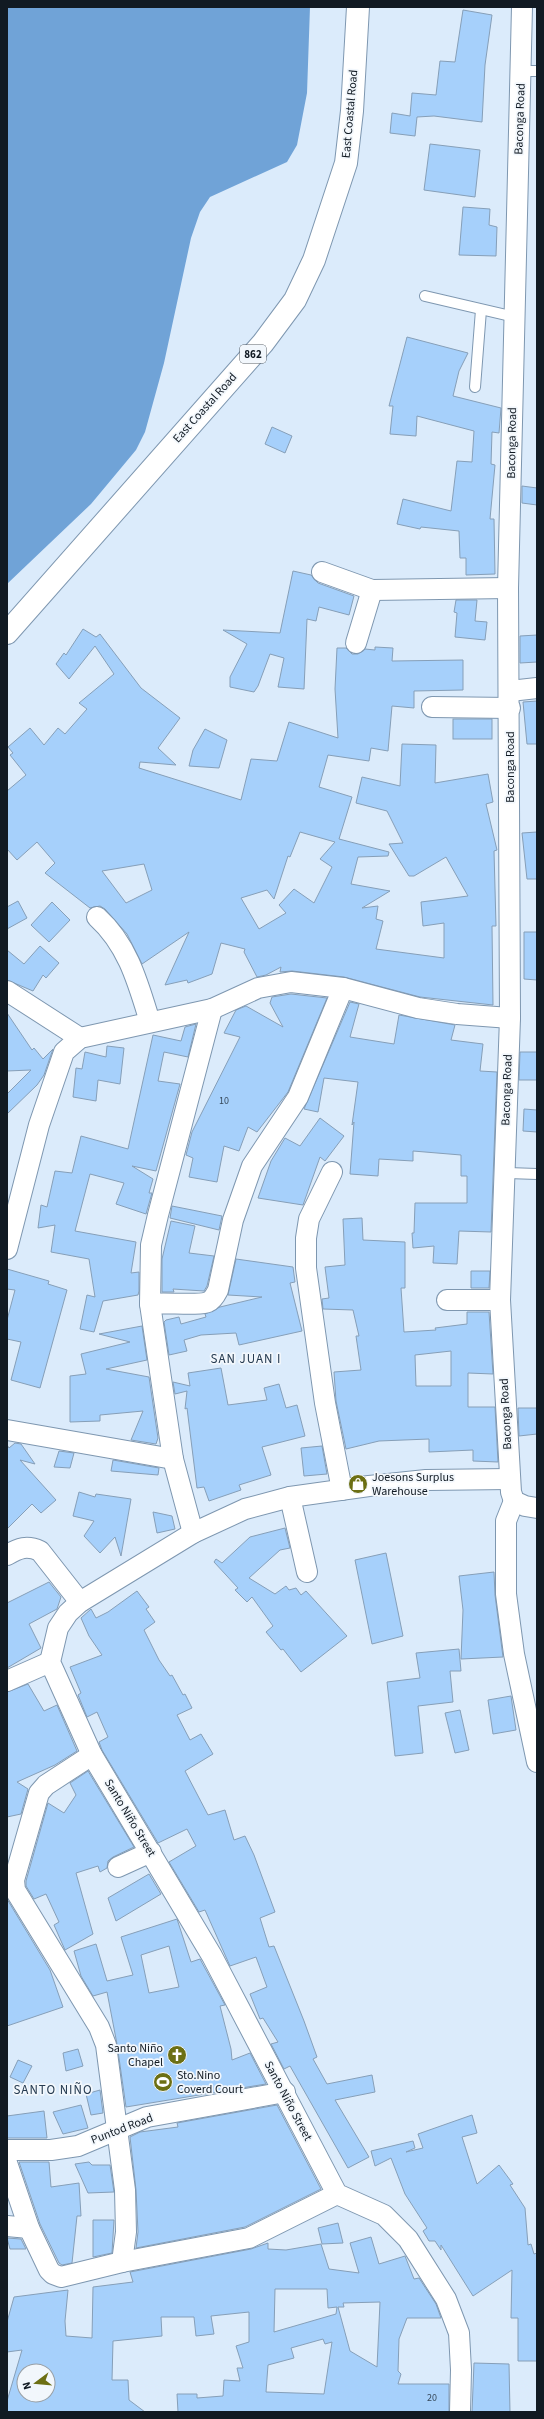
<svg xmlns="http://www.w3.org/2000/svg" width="544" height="2419" font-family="'Source Sans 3',sans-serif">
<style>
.water{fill:#70a3d7}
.building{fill:#a6d0fb;stroke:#869fb8;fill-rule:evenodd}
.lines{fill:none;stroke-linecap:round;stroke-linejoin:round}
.service-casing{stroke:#7e97b0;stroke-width:12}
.minor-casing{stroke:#7e97b0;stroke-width:22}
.primary-casing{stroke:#7e97b0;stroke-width:24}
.service{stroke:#fff;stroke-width:10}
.minor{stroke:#fff;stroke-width:20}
.primary{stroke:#fff;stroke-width:22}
.labels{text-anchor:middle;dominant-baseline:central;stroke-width:3.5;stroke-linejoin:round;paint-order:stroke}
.number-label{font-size:10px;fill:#364859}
.shield{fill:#f2f7fc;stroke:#545c64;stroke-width:1}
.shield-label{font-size:11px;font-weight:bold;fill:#111a23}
.street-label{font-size:12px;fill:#111a23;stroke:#f2f7fc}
.poi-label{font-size:12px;fill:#111a23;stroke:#f2f7fc;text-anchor:start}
.neighbourhood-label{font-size:13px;letter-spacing:1px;fill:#263b51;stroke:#f2f7fc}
</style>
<rect width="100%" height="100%" fill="#dbebfb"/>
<path class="water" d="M7,7h303l-3,86 -10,52 -10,17 -77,35 -10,15 -9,26 -27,125 -19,69 -9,18 -45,54 -84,80z"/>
<g class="building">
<path d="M463,10l29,5 -7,50 -3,57 -48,-6 -17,1 -2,19 -25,-3 2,-20 18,3 2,-23 24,2 4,-34 15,1z"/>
<path d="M430,144l50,6 -5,47 -51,-7z"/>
<path d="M463,207l27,2 -1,16 8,2 -1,29 -37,-1z"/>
<path d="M407,337l61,16 -9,18 -6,25 48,12 -2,25 -7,-1 -1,32 4,1 -5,54h4l1,55 -29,1v-17h-6l-1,-27 -38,-4 -1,2 -23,-5 6,-25 48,12 6,-50 15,1 2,-31 -57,-15 -1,20 -26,-2 3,-28h-4z"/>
<path d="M272,427l20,9 -7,17 -20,-9z"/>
<path d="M522,486l15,2v17l-15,-2z"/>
<path d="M293,571l18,4 7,8 36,13 -5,19 -30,-8 -3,14 -9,-2 -3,70 -26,-2 6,-29 -14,-4 -12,32 -4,6 -24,-5v-10l17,-33 -24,-14 57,3z"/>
<path d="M456,600h21l-2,21 12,1 -2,18 -30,-3 2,-24 -3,-1z"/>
<path d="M83,629l13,8 4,-3 41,54 39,30 -22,30 18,17 -36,-3 -1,6 102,32 10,-41 26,2 12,-39 49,16 -3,-49 2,-41h9l6,6h6l7,-5 10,1v-3l18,1 -1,13 71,-1v30l-49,1v17l-22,-2 -4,45 -17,-3 -2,13 -41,-6 -9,32 33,10 -13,42 50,13 -1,4 -30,1 -7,27 39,7 -28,17 16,-2 -2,13 7,2 -7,28 68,9v-35l-21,3 -2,-24 47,-6 -22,-39 -32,19h-5l-20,-32 14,-1 -16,-32 -31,-8 6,-26 38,9 2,-42 34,1 -1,38 53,-9 5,28 -7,2 11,46 -3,1 2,75h-4l1,79 -73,-8 -76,-20 -52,-6 -12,1 1,-5 -15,8 -9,2 -13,-25 1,-3 -24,-6 -9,31 -24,9 -1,-3 -22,5 24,-53 -47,32 -15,-30 -22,-25 -5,-3 -10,2 -45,-35 10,-10 -18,-21 -20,18 -10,-11v-58l19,-16 -16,-20 3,-2 -5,-6 22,-19 14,17 14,-17 7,6 22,-25 -8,-6 35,-29 -19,-28 -26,33 -13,-15 8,-11 2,2zM300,832l35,10 -15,17 12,8 -18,36 -20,-14 -15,16 7,8 -27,16 -18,-31 26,-8 7,9 14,-43 2,1zM144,864l8,26 -26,13 -24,-32z"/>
<path d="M537,635v27l-17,1v-27z"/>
<path d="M537,701v43h-10l-4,-42z"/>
<rect x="453" y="719" width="39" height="20"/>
<path d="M205,729l22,11 -8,28 -30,-2 4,-16z"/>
<path d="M537,832v47h-10l-5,-46z"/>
<path d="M18,901l9,17 -20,11v-22z"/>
<path d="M52,902l18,18 -21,22 -18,-17z"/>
<path d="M524,932h13v48l-13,-1z"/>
<path d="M40,946l19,17 -13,15 -3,-3 -10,16 -26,-11v-30l17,14z"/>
<path d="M291,994l36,4 -39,94 -31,40 -9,-5 -9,24 -15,-5 -7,36 -28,-5 4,-19 -7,-3 6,-23 48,-95 -16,-4 12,-23 10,-4 37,21 -13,-24 2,-6z"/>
<path d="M350,1002l9,2 -9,33 44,7 5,-29 56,10 -4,15 32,4 -3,27 17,1 -6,160 -32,-1 -2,33 -24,-1 1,-17 -21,2 -1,-15h2l1,-30h52v-27h-6v-21l-48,-4v10l-34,-2 -1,17 -28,-2 4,-52 -2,3 6,-43 -34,-4 -6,34 -14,-3z"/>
<path d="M7,1013l25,37 2,-2 9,11 10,-10 -9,26 -7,10 -30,29v-20l24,-24 -24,1z"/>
<path d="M196,1024l-8,33 -24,-5 -6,29 22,3 -24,87 -24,-5 21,13 -4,14h3l-6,21 -30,-10 8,-21 -34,-9 -15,57 61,11 -5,31 8,-1v19l-1,4 -35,6 -9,31 -14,-3 7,-34 8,2 -6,-38 -38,-7 4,-27 -17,3 3,-23 6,2 8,-36 17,2 9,-37 47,13 25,-114 28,6 4,-14z"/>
<path d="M107,1046l17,2 -4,36 -22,-4 -2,21 -23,-4 3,-29 6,1 3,-17 21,5z"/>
<path d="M520,1052h17v28h-18z"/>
<path d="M524,1109l13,1v22l-14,-1z"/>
<path d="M320,1118l24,18 -19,25 -5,-4 -17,48 -45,-7 13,-37 14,-23 15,8z"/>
<path d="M172,1206l50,10 -3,14 -49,-12z"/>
<path d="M362,1218l1,22 42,2v46h-4l3,44 32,-2 -1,-2 32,-4v-12h22l4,62 -25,-1v34h27l3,55 -25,-1v-11l-44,2v-13l-50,2 -33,8 -10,-48 -2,-29 27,-2 -5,-34h3l-6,-26 -30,-1 -1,-10 7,-1 -4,-31 20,-2 -2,-46zM451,1351v35h-35l-1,-31z"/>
<path d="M171,1221l24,5 -6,27 25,3 -7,30 -3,5 -31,-2 1,3h-12v-33z"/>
<path d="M236,1259l57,8 2,15 -5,1 12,48 -63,14 -3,-12 -35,2 -17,5 3,11 -18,4 -5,-33 2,-2 13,-3 2,7 25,-7 -1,-3 15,-7 42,-10 -34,-2z"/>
<path d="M7,1269l42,12 -1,3 19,6 -27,98 -29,-8 10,-38 -14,-3v-19l8,-30 -8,-1z"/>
<path d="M471,1271h19l-1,17h-18z"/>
<path d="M142,1326l5,34 -41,9 43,8 9,61 -2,6 -25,-4 12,-29 -43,4v6l-30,1v-46l16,-2 -5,-20 49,-12 -31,-8z"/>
<path d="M221,1368l7,37 39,-5 -3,-12 15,-4 7,24 11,-3 8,31 -43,11 9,28 -32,10 2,5 -32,11 -5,-14 -7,1 -10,-80 -2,1 2,-18 -12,3 -2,-12 17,4 -2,-13z"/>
<path d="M518,1408h19v26l-18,2z"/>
<path d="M15,1443l6,1 14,20 -15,-4 36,40 -15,13 -9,-9 -25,25v-84l2,3z"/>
<path d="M322,1446l5,28 -23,2 -3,-28z"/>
<path d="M59,1451l15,2 -4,15 -16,-1z"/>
<path d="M113,1460l46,8 -1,7 -47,-4z"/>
<path d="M79,1492l16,5 1,-3 35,5 -10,57 -6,-19 -15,16 -16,-17 10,-15 -21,-5z"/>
<path d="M153,1512l19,4 3,13 -18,4z"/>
<path d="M285,1528l5,20 -10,2 -31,28 26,16 11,-8 3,4 7,-2 5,7 5,-4 41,45 -46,36 -18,-23 -2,1 -15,-18 7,-6 -21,-29 -5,5 -12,-12 3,-2 -24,-26 2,-3 6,4 28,-26z"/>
<path d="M386,1553l17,83 -31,8 -17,-84z"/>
<path d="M494,1572l1,23 8,62 -42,2 2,-49 -4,-34z"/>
<path d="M49,1582l12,15 -4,12 -28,15 12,24 -34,20v-65z"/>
<path d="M137,1591l12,16 -3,2 9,13 -11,8 15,30 11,16 2,-1 11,20 2,-1 7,14 -15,7 13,25 11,-6 12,20 -28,17 23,44 17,-5 9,30 11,-4 9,19 21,57 -15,6 9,29 5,-1 30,75 13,36 -4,2 14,25 45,-9 3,17 -40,8 34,57 -21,11 -58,-102 -6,3 -13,-25 7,-2 -15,-24 -3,1 -10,-25 17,-7 -11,-30 -26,9 -25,-56 -6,2 -30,-50 27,-16 -9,-17 -29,14 -56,-93 -3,-8 9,-5 -11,-25 -10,5 -9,-22 3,-2 -11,-26 32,-12 -13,-19 -8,-18 10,-9 5,9 12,-6z"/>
<path d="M459,1649l2,22h-11l3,31 -35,4 5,47 -28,3 -8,-74 33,-4 -4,-25z"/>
<path d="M28,1684l16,27 13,-6 20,46 -22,14 -38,17 11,7 -7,25 -14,3v-125z"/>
<path d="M511,1696l5,34 -23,4 -5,-34z"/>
<path d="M460,1710l9,40 -14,3 -10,-40z"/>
<path d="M88,1771l46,76 -21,10 -5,4 -1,7 -7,4 -2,-6 -22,7 17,61 -28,16 -11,-25 5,-3 -13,-28 -12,5 -8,-13v-5l22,-78 16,10 12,-18 -6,-12z"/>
<path d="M149,1874l12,20 -45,27 -8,-23z"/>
<path d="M7,1899l43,71 13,37 -56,19z"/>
<path d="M177,1919l14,43 9,-3 25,46 -5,1 11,43 1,11 18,-7 16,31 -140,23 -9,-63 -10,-52 -14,4 -12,-20 -7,-25 22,-7 11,37 26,-6 -12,-38zM169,1946l10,41 -30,6 -8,-38z"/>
<path d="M78,2049l5,17 -17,5 -3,-18z"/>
<path d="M18,2060l14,6 -9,17 -13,-6z"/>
<path d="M100,2090l3,23 -12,2 -5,-21z"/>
<path d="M81,2105l7,23 -25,6 -10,-22z"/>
<path d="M277,2105l44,84 -76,38 -109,21 2,-16 -2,-42 -6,-53 10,-5 38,-5 -1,-4z"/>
<path d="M44,2111l3,27h-40v-22z"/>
<path d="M472,2115l5,18 -15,4 15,47 22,-19 14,19 -3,1 15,23 3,37 3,-1 3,10 3,-1v108h-19v-43h-7l1,-48 -39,26 -32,-51v5l-6,-9h-6l-6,-10 4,-3 -22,-34 -14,-36 -16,8 -4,-15 42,-10 2,7 -9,4 17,-4 -5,-14z"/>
<path d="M19,2162h30l2,25 28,-4 2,33h-4l-5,47 -10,2 -3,-2 -19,-39z"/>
<path d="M89,2162l3,3h18l4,27 -26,1 -13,-29z"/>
<path d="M93,2220h21l-2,33 -19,4z"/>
<path d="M338,2223l5,20 -21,1 -4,-16z"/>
<path d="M371,2237l8,27 26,-8 9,23 5,-1 17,26 5,14h-34l-8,21 -1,32 3,3 -3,10h51v28h-271l-1,-18h20v4l26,-2 1,-16 16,1 -3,-13h6l-7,-22 13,-4v-30l-38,4 3,18 -18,2 -2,-19h-33l1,19 -49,5 -1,39h16l1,20 16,12h-138v-11l15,-51 -15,2v-30l7,-25 54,-7 -3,31 1,15 26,2 1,-51 40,-5 -3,-10 121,-23 17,-6v6l18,1 35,-6 8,25 30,4 -9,-30zM275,2289h52l1,19 9,-1 -1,7 -62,18zM380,2302l-1,22 -2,43 -27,-16 -12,-44h6l-1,-4zM323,2339l2,5 7,-2 -8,52 -58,-2 2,-27 26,-7 -3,-10zM24,2371h24v24h-24z"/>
<path d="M7,2238l14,1 5,10h-16z"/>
<path d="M474,2363l35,1 1,48h-38z"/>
</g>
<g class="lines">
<g class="service-casing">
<g id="service">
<path d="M522,71h15"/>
<path d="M425,296l90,21"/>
<path d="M475,387l6,-77"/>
<path d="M505,1173l32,1"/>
</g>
</g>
<g class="minor-casing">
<g id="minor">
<path d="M522,7l-14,581 2,430 -10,282 11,192 3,9 11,5 12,2"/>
<path d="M322,572l50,18 136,-2"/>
<path d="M356,643l16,-53"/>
<path d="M510,691l27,-3"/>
<path d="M432,707l78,1"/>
<path d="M97,917c31,28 41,66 53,105"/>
<path d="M7,991l73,47"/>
<path d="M332,1172l-23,47 -3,19v30l19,135 17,87"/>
<path d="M7,1249l32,-124 25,-73 16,-14 132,-29 46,-21 33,-6 52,6 75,20 39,6 53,4"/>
<path d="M447,1300h53"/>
<path d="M150,1304c13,-2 49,2 58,-2 5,-2 8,-8 10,-12l15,-70 19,-54 46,-69 45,-109"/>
<path d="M7,1430l166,29"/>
<path d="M290,1497l17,75"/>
<path d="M514,1501l-8,20v73l8,60 23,108"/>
<path d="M193,1533l-20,-74 -23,-155 1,-59 7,-30 54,-206"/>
<path d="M7,1555c12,-7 20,-10 33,-4l40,51"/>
<path d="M7,1681l43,-19"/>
<path d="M92,1755l-46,30 -7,8 -25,87 1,10 84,137 7,18 19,145 1,42 -4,30"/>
<path d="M118,1867l33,-15"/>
<path d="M7,2150h44l27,-4 69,-29 138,-25"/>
<path d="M7,2163l22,65 20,42 4,4 8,3 61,-15 127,-24 88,-44"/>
<path d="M7,2226l22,2"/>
<path d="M460,2412l1,-42 -2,-37 -13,-34 -38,-60 -24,-24 -47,-21 -125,-238 -120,-201 -42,-93 8,-34 10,-15 12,-11 113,-69 52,-24 45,-12 79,-11 57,-6 83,-1"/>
</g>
</g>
<g class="primary-casing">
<path id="primary" d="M7,633l256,-290 32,-43 19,-40 32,-97 6,-52 6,-104"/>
</g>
<use href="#service" class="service"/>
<use href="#minor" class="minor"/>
<use href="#primary" class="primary"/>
</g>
<defs>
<g id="shop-disc" transform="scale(1)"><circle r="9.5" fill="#6c6f14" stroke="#f2f7fc"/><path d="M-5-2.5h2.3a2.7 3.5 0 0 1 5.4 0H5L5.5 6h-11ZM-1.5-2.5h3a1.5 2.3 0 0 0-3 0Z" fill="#fff"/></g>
<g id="church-disc" transform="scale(1)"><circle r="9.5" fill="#6c6f14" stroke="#f2f7fc"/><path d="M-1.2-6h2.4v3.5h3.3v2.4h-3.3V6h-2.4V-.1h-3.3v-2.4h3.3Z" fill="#fff"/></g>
<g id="stadium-disc" transform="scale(1)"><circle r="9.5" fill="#6c6f14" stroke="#f2f7fc"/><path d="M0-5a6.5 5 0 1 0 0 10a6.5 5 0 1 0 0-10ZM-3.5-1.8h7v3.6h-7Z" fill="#fff"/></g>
</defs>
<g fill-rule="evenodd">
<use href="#shop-disc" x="358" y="1484"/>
<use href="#church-disc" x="177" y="2055"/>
<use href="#stadium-disc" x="163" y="2082"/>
</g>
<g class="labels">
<g class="number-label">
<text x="224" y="1101">10</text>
<text x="432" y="2398">20</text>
</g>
<rect class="shield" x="240" y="345" width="26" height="18" rx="3"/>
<g class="shield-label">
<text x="253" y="354">862</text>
</g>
<g class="street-label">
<text transform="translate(350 114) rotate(-85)">East Coastal Road</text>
<text transform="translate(520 119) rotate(-88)">Baconga Road</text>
<text transform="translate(205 408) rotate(-48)">East Coastal Road</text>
<text transform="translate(512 443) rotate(-89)">Baconga Road</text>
<text transform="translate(510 767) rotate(-90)">Baconga Road</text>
<text transform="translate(507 1090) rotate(-88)">Baconga Road</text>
<text transform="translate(506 1414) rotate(-93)">Baconga Road</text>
<text transform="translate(130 1818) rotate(59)">Santo Niño Street</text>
<text transform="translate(288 2101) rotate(62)">Santo Niño Street</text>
<text transform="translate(122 2129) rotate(-21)">Puntod Road</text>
</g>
<g class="poi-label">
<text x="372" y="1477">Joesons Surplus<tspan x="372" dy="14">Warehouse</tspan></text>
<text x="163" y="2048" text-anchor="end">Santo Niño<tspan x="163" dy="14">Chapel</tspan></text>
<text x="177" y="2075">Sto.Nino<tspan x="177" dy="14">Coverd Court</tspan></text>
</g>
<g class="neighbourhood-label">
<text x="246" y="1359">SAN JUAN I</text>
<text x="53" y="2090">SANTO NIÑO</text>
</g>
</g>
<rect width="544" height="2419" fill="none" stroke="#111a23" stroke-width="16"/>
<g transform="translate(36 2383) rotate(254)"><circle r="19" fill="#f2f7fc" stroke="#989fa5"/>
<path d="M0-3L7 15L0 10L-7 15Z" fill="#6c6f14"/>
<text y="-6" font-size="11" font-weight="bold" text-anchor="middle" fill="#111a23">N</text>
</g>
</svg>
